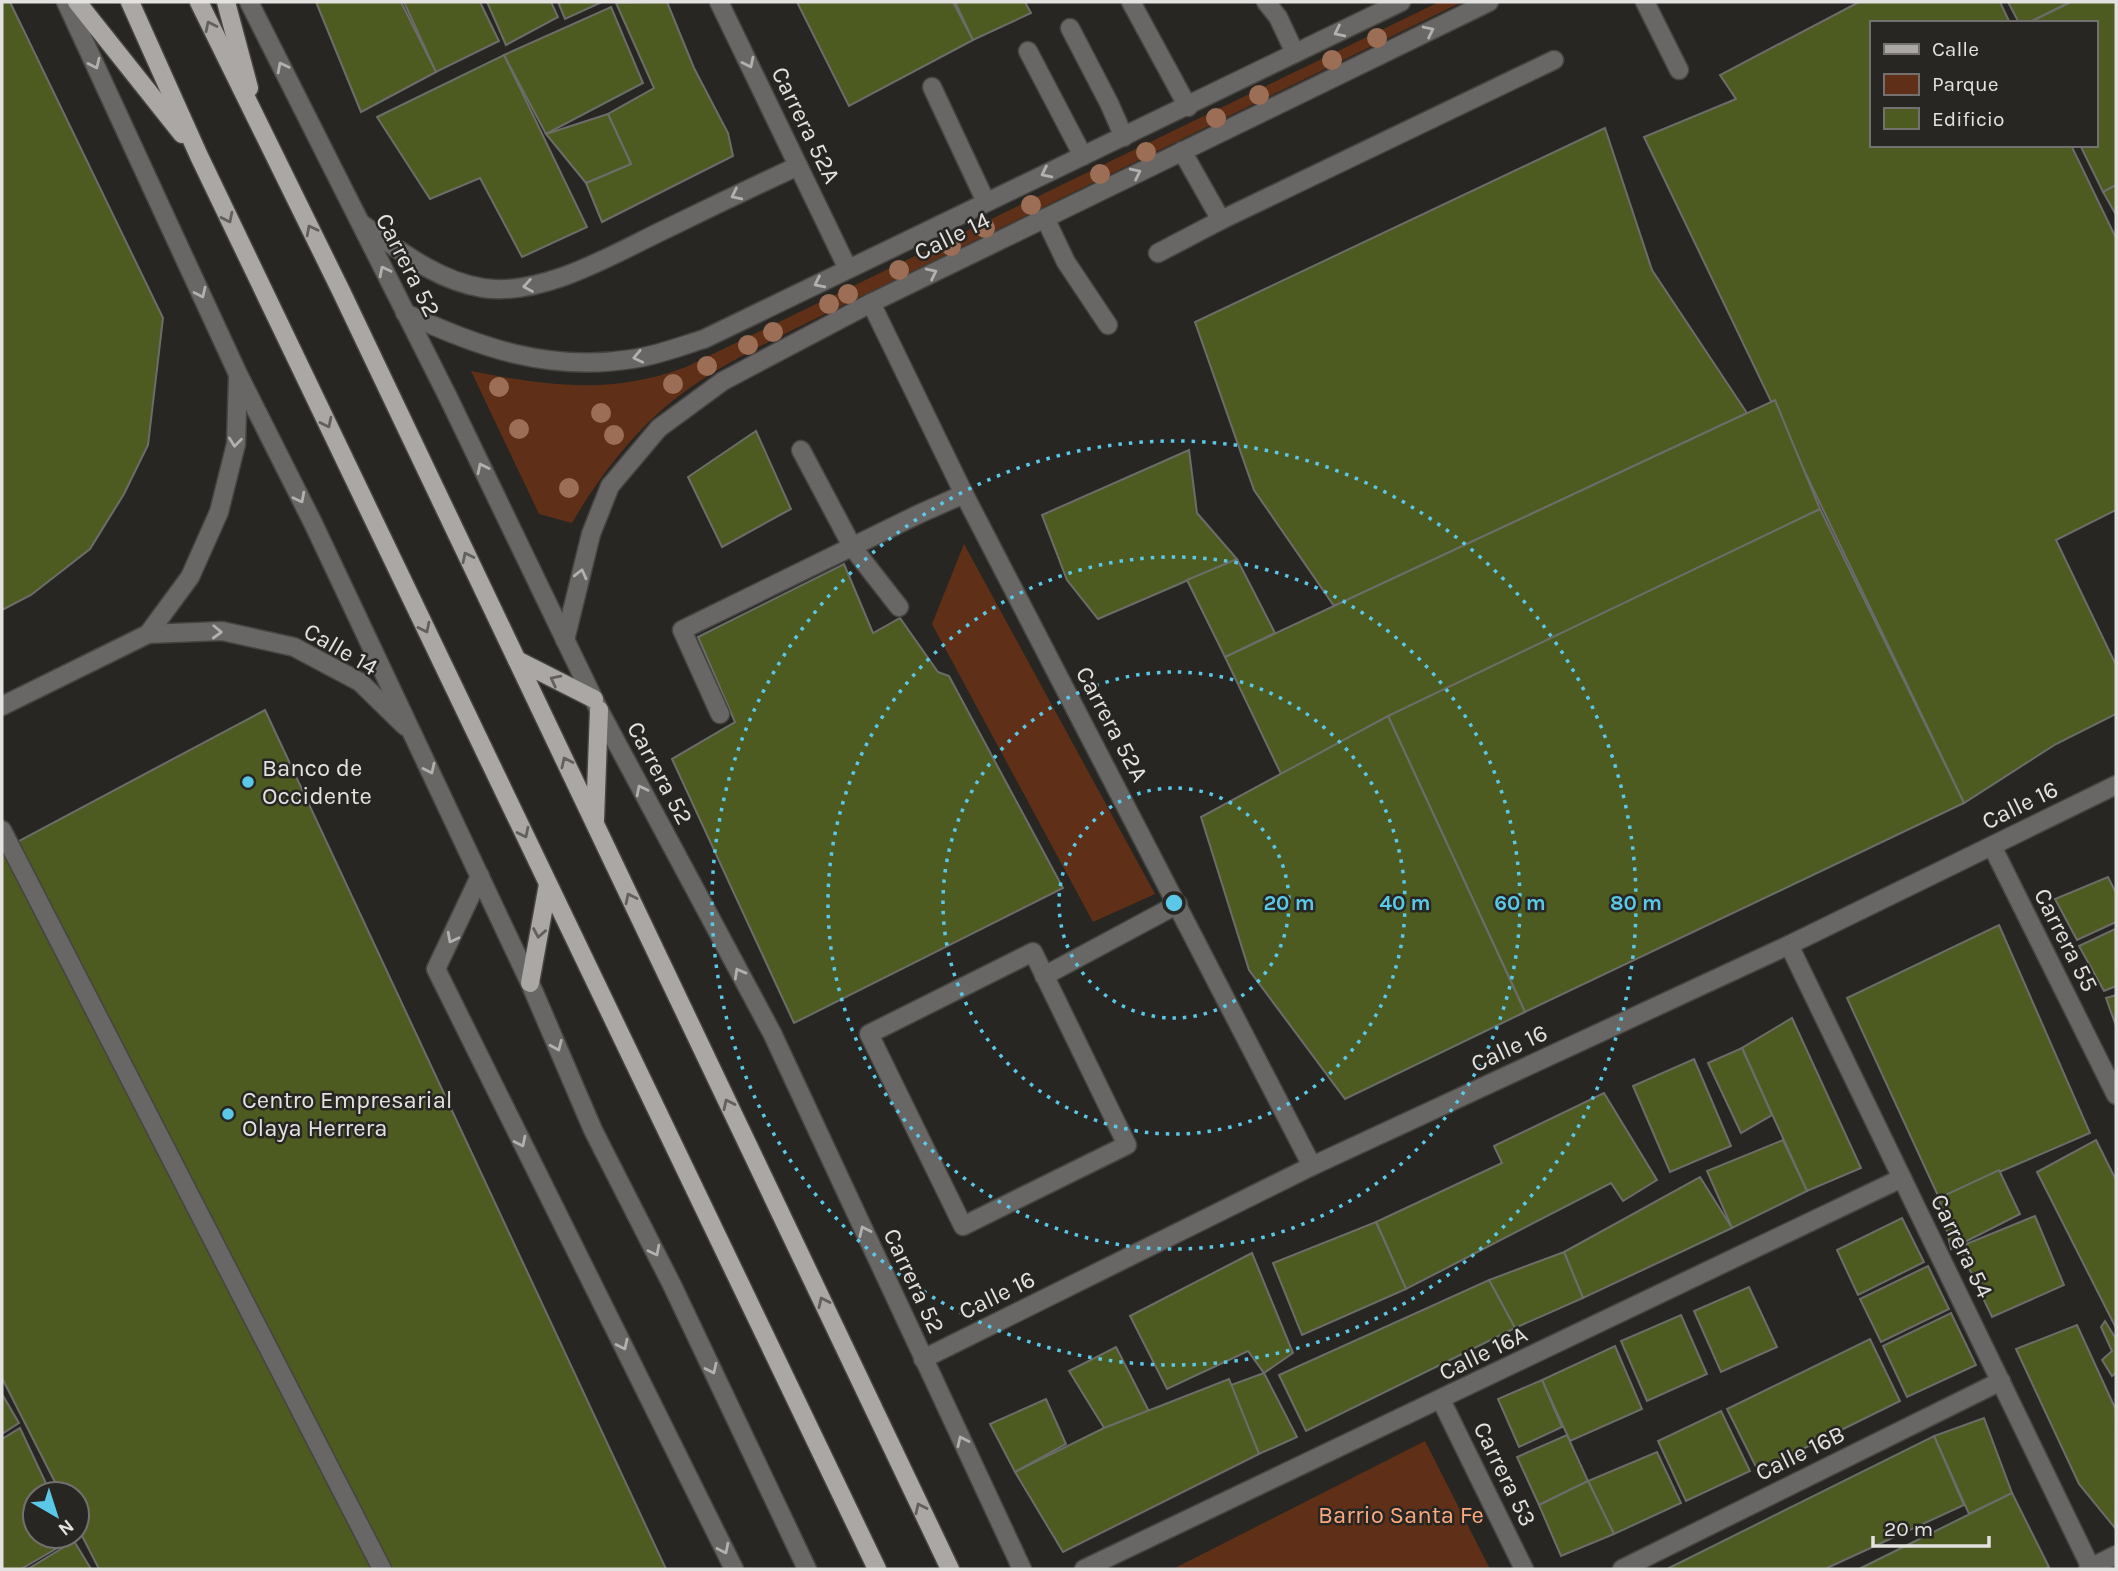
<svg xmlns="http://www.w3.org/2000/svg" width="2118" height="1571" font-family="Karla,sans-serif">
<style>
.green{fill:#5f3017}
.building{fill:#4d5b21;stroke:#6c6d6a;stroke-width:2}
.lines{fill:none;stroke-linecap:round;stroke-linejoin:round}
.minor-casing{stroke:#454441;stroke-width:21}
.major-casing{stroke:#454441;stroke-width:21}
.minor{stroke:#686765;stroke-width:18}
.major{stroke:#aaa7a5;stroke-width:18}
.tree{fill:#9c6e55}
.oneway{stroke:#62605e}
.oneway2{stroke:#b2b1af}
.ring{fill:none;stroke:#5bc8e7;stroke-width:3.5;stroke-dasharray:3.5 7}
.poi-dot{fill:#5bc8e7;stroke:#272623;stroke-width:2.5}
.labels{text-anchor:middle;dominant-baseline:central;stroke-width:5;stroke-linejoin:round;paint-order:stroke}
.street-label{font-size:24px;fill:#e3e2e0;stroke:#272623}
.poi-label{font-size:24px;fill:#e3e2e0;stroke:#272623;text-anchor:start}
.park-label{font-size:24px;fill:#fca97e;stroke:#272623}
.centre{fill:#5bc8e7;stroke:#272623;stroke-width:3.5}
.ring-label{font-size:21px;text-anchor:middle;font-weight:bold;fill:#5bc8e7;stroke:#272623;stroke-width:5;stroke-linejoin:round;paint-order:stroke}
</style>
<rect width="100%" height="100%" fill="#272623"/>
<g class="green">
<path d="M1439,2h23l-627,307c-53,27 -109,51 -156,87 -42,31 -81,82 -107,127l-33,-9 -68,-143c76,15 141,24 215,-4z"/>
<path d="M964,544l191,350 -62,28 -161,-298z"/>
<path d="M1425,1441l65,128h-317z"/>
</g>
<g class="building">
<path d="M2,2h8l153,316 -15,127 -24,49 -34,55 -59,46 -29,15z"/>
<path d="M316,2h85l35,70 -75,40z"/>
<path d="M404,2h76l19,39 -63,31z"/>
<path d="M487,2h64l7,15 -52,28z"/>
<path d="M558,2h44l-37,17z"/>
<path d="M667,2l27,66 34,65 5,23 -131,66 -16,-39 45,-19 -23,-50 46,-26 -38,-85z"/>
<path d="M797,2h156l20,38 -124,66z"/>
<path d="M955,2h70l6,11 -58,27z"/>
<path d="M1859,2h141l10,21h-139v122h200l45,93v272l-60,30 60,125v49l-60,30 -92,59 -320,-666 92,-38 -16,-24z"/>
<path d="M2008,2h62l-42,21h-9z"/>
<path d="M2071,2h45v183l-13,7 -23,-47h15v-122h-67z"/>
<path d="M611,7l32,76 -97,51 -42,-79z"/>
<path d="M504,55l83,172 -65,30 -42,-79 -50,21 -53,-82z"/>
<path d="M608,114l23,50 -45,19 -40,-49z"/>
<path d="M1605,128l47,142 95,143 -413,193 -80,-116 -59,-168z"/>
<path d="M2116,185v30l-13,-23z"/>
<path d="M1775,400l45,109 -539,265 -56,-117z"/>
<path d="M756,431l35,78 -69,38 -34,-70z"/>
<path d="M1189,450l8,63 40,46 -139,60 -31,-39 -25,-65z"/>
<path d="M1820,509l144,294 -439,209 -137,-296z"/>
<path d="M1237,559l38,74 -50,24 -38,-77z"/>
<path d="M844,564l29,69 27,-15 38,54 11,4 114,212 -269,135 -122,-264 63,-37 -37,-85z"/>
<path d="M265,710l401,859h-567l-22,-43v-32h-16l-59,-116v-528z"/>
<path d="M1388,716l137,296 -180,87 -96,-129 -48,-153z"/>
<path d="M2108,877l8,16v29l-39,18 -22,-41z"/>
<path d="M1999,925l91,208 -151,65 -92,-200z"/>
<path d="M2115,929l1,57 -12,5 -25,-45z"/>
<path d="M2116,995v31l-10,-28z"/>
<path d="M1792,1018l69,150 -54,23 -65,-143z"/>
<path d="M1742,1048l30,67 -31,18 -33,-70z"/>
<path d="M1694,1059l37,87 -61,26 -37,-86z"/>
<path d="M1604,1093l53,87 -34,21 -12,-18 -205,106 -30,-67 126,-59 -8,-17z"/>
<path d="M1783,1140l24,51 -75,37 -25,-57z"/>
<path d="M2096,1140l20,40v148l-79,-156z"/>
<path d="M1999,1170l21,44 -69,35 -12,-51z"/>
<path d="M1700,1177l32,51 -149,70 -19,-46z"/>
<path d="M2035,1216l29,69 -72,32 -33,-70z"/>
<path d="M1902,1218l22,44 -66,33 -21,-45z"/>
<path d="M1376,1222l30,67 -104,46 -29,-72z"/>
<path d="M1564,1252l19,46 -68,30 -26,-48z"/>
<path d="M1252,1253l41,100 -29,20 -16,-22 -81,38 -37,-73z"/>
<path d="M1928,1266l21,43 -68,33 -21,-43z"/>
<path d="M1489,1280l26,48 -209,103 -27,-56z"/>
<path d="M1749,1287l28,60 -56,25 -27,-61z"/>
<path d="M1951,1313l25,52 -69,32 -24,-51z"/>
<path d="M1681,1315l26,59 -60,27 -26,-60z"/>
<path d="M2105,1321l11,18v34l-4,3 -10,-16 10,-9 -11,-24z"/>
<path d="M2077,1325l39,85 -1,118 -36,-44 -63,-135z"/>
<path d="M1870,1339l30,62 -142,70 -31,-62z"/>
<path d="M1615,1346l27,63 -72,32 -28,-61z"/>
<path d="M1116,1347l41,80 -43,17 -45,-73z"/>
<path d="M1264,1373l33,64 -38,17 -28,-69z"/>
<path d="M1229,1379l30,75 -196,98 -48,-80 89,-44z"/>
<path d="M1542,1380l20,47 -43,20 -21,-48z"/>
<path d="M2,1394l17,29 -17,11z"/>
<path d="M1046,1399l20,45 -51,28 -25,-48z"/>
<path d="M1721,1411l29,60 -64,30 -28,-60z"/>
<path d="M1984,1418l28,75 -43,21 -35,-78z"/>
<path d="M20,1428l31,66h-16v42h36l2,3 -52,30h-19v-130z"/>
<path d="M1567,1435l21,46 -49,24 -22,-48z"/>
<path d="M1934,1436l30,69 -139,64h-158z"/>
<path d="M1657,1452l24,51 -67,31 -26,-53z"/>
<path d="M1588,1481l26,53 -53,22 -22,-51z"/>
<path d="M2012,1493l37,74 -5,2h-185z"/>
<path d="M74,1541l17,28h-63z"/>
</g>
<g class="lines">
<g class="minor-casing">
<g id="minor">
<path d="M66,2l172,372 75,149 217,460 63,147 79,155 135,284"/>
<path d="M249,2l199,395 151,313 173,323 250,536"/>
<path d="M719,2l129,267"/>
<path d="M1131,2l57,105"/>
<path d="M1266,2l12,15 17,36"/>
<path d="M1645,2l34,68"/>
<path d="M1070,28l39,75 15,34"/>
<path d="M1028,51l55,105"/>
<path d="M932,87l54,115"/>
<path d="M1182,151l39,69"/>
<path d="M1045,218l21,44 42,63"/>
<path d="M362,224c37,26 75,57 121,64 61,9 132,-35 185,-60 43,-21 87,-42 130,-62"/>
<path d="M1158,253l63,-33 333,-160"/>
<path d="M871,303l93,191 348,672"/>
<path d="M405,313c75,35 144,59 227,46 24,-3 49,-13 72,-20l697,-337"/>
<path d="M801,450l52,98 46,59"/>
<path d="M148,634l42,-57 29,-65 17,-68 2,-67"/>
<path d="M565,640l26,-106 19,-48 49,-58 64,-47 148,-78 618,-301"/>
<path d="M2,706l146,-72 74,-3 72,16 66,35 45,44"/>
<path d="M720,714l-38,-84 237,-116 45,-20"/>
<path d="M2,830l380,739"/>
<path d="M1992,846l124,249"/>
<path d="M480,876l-44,93 298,600"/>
<path d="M1789,945l302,623"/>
<path d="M1033,952l94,193 -164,81 -94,-192z"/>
<path d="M1044,976l134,-72"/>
<path d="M923,1359l389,-193 477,-221 327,-160"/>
<path d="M1441,1400l83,169"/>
<path d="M1084,1569l818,-391"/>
<path d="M1622,1569l379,-188"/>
<path d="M2088,1569l28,-14"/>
</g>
</g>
<g class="major-casing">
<g id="major">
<path d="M77,2l105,132"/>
<path d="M130,2l69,154 678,1413"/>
<path d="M199,2l142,289 609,1278"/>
<path d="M226,2l23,86"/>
<path d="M517,660l77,39"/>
<path d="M595,820l4,-110"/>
<path d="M530,983l18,-99"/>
</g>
</g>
<use href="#minor" class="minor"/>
<use href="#major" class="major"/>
</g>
<g class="tree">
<circle cx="1377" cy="38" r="10"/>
<circle cx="1332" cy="60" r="10"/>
<circle cx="1259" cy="95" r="10"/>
<circle cx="1216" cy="118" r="10"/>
<circle cx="1146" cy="152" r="10"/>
<circle cx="1100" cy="174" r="10"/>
<circle cx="1031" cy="205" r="10"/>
<circle cx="985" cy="228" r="10"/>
<circle cx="951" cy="246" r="10"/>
<circle cx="899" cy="270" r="10"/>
<circle cx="848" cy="294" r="10"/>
<circle cx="829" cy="304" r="10"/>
<circle cx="773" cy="332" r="10"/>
<circle cx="748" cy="345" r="10"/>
<circle cx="707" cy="366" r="10"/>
<circle cx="673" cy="384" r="10"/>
<circle cx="499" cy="387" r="10"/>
<circle cx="601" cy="413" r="10"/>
<circle cx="519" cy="429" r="10"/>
<circle cx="614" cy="435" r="10"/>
<circle cx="569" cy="488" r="10"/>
</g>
<defs><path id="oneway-chevron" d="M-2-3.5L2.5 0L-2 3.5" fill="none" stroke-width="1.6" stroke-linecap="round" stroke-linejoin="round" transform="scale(1.75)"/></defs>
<g class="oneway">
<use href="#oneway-chevron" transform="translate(210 26) rotate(-116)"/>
<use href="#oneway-chevron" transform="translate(228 218) rotate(64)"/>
<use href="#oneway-chevron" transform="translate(311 230) rotate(-117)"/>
<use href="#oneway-chevron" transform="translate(327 423) rotate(64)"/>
<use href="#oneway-chevron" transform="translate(467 557) rotate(-116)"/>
<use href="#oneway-chevron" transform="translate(425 628) rotate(64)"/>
<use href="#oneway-chevron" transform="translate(555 680) rotate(-153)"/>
<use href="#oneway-chevron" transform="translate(566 762) rotate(-115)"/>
<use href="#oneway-chevron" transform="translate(524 833) rotate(64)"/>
<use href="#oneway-chevron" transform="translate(630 898) rotate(-116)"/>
<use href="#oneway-chevron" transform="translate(539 933) rotate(100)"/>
<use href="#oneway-chevron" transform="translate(728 1104) rotate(-116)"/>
<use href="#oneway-chevron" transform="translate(823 1302) rotate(-115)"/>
<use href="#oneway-chevron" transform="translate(920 1508) rotate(-115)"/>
</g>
<g class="oneway2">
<use href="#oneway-chevron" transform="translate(1429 31) rotate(-26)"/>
<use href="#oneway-chevron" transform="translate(1339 32) rotate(154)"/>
<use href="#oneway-chevron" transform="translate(749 63) rotate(64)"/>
<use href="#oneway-chevron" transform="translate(95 64) rotate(65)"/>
<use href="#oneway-chevron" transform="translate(282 67) rotate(-117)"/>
<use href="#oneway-chevron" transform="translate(1046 173) rotate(154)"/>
<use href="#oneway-chevron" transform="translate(1136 173) rotate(-26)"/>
<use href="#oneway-chevron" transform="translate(736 195) rotate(154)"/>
<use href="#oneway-chevron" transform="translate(384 271) rotate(-117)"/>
<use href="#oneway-chevron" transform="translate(932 273) rotate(-26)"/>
<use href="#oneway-chevron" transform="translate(819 283) rotate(154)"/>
<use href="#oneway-chevron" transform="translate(528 286) rotate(170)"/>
<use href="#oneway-chevron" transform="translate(201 293) rotate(65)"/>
<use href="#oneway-chevron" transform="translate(638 357) rotate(168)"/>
<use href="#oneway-chevron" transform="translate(235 442) rotate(96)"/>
<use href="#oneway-chevron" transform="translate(482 468) rotate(-116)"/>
<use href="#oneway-chevron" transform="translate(300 498) rotate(63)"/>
<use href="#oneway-chevron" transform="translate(581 574) rotate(-76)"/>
<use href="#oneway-chevron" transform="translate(217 632) rotate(2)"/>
<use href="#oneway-chevron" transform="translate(430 769) rotate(65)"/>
<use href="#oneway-chevron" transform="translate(641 790) rotate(-117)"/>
<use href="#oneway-chevron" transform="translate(452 938) rotate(117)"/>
<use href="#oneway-chevron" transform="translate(739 973) rotate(-119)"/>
<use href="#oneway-chevron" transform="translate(557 1046) rotate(67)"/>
<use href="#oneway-chevron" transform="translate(521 1142) rotate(64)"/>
<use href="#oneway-chevron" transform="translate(864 1231) rotate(-115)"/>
<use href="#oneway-chevron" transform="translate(655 1251) rotate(63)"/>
<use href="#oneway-chevron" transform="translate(623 1345) rotate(64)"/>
<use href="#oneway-chevron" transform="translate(712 1369) rotate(65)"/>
<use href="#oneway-chevron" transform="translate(962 1441) rotate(-115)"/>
<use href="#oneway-chevron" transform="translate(724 1549) rotate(64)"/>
</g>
<g class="ring">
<circle cx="1174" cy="903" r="115"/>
<circle cx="1174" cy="903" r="231"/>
<circle cx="1174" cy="903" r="346"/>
<circle cx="1174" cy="903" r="462"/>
</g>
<g class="poi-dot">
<circle cx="248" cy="782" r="7"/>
<circle cx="228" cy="1114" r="7"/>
</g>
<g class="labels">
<g class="street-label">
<text transform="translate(806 125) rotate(64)">Carrera 52A</text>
<text transform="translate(952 236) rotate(-26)">Calle 14</text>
<text transform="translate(408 265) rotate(63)">Carrera 52</text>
<text transform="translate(341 649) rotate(30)">Calle 14</text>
<text transform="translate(1112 724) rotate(62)">Carrera 52A</text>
<text transform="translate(660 773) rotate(62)">Carrera 52</text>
<text transform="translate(2020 805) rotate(-26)">Calle 16</text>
<text transform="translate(2066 940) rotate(63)">Carrera 55</text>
<text transform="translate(1509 1048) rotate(-25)">Calle 16</text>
<text transform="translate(1962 1246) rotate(64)">Carrera 54</text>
<text transform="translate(914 1281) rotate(65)">Carrera 52</text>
<text transform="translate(997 1295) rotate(-26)">Calle 16</text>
<text transform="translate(1483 1353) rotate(-26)">Calle 16A</text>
<text transform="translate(1800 1453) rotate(-26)">Calle 16B</text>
<text transform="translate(1505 1474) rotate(64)">Carrera 53</text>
</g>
<g class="poi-label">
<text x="262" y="768">Banco de<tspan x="262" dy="28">Occidente</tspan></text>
<text x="242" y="1100">Centro Empresarial<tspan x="242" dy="28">Olaya Herrera</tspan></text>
</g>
<g class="park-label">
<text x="1401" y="1515">Barrio Santa Fe</text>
</g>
</g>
<circle cx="1174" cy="903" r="10" class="centre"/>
<g class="ring-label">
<text x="1289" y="910">20 m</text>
<text x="1405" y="910">40 m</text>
<text x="1520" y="910">60 m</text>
<text x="1636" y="910">80 m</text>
</g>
<rect width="2118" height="1571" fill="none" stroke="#e3e2e0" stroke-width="7"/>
<rect x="1870" y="21" width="228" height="126" fill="#272623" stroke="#72716f" stroke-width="2"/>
<rect x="1884" y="44" width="35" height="10" fill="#aaa7a5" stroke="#72716f" stroke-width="2"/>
<text x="1932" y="56" font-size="21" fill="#e3e2e0">Calle</text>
<rect x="1884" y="74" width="35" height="21" fill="#5f3017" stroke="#72716f" stroke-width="2"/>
<text x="1932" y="91" font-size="21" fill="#e3e2e0">Parque</text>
<rect x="1884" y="108" width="35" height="21" fill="#4d5b21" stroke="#72716f" stroke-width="2"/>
<text x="1932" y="126" font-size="21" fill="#e3e2e0">Edificio</text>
<g transform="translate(56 1515) rotate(141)"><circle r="33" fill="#272623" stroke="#72716f" stroke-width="2"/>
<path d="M0-5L12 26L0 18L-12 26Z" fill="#5bc8e7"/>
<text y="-10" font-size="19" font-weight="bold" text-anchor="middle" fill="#e3e2e0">N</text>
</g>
<path d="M1873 1536v10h116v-10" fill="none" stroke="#e3e2e0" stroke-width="3.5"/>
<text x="1884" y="1536" font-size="21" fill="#e3e2e0" stroke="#272623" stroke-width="5" paint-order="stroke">20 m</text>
</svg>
